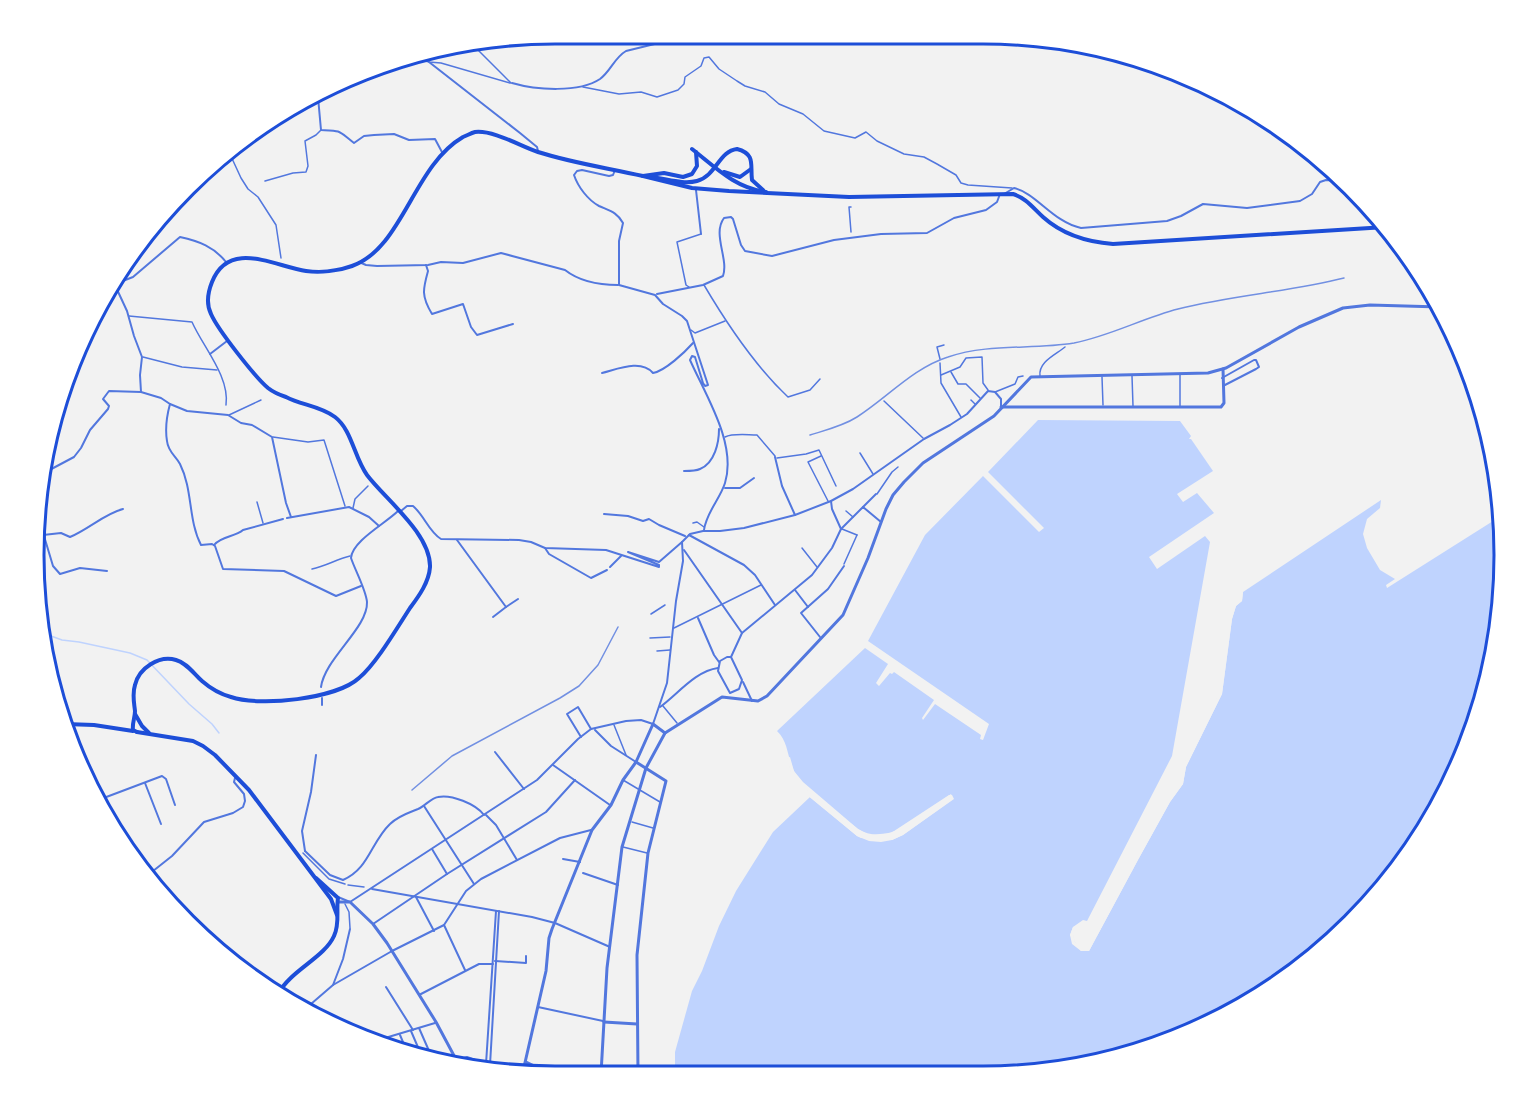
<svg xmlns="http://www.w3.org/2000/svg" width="1537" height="1109" font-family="Barlow,sans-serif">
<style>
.water{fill:#bfd3fe}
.pier{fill:#f2f2f2}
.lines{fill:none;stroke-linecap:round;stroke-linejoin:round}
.stream{stroke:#bfd3fe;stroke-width:1.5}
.service{stroke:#5277de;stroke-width:1.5}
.pedestrian{stroke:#5277de;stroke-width:1.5}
.minor{stroke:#5277de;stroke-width:2}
.tertiary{stroke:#5277de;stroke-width:3}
.secondary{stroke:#1d4ed8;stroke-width:4}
.primary{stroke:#1d4ed8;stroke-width:4}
.trunk{stroke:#1d4ed8;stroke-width:4}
.rail{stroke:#7290e2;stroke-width:1.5}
.rim{fill:none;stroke:#1d4ed8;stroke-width:3}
</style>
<rect width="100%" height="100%" fill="#f2f2f2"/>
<path class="water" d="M1038,420l142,1 11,15 -2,3h2l22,32 -36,23 6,8 14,-9 17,20 -65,44 8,12 48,-33 5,6 -38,214 -85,165 -4,-1 -10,7 -3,8 11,16h8l50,-93 31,-56 13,-18 3,-17 36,-73 10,-75 4,-13 6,-5 1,-9 138,-92 -1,8 -13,11 -4,15 4,14 13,22 15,9 -9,6 1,3 114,-72 2,73 -17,101 -36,95 -54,87 -70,75 -144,89 -131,35 -376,3v-22l17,-61 10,-20 17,-45 17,-35 37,-59 37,-35 47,39 4,2 31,2 11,-5 50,-36 -2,-5c-25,17 -62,55 -93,35 -15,-12 -54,-41 -63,-56 -8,-14 -6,-31 -18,-42l88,-83 23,16 -12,19 3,3 11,-13 2,1 2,-2 40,28 -12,18 1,2 12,-16 46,31 -1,4 3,1 6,-16 -121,-83 57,-106 58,-59 56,56 5,-4 -56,-56z"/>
<g class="pier">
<path d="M1243,592l-1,9 -6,5 -4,13 -10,75 -36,73 -3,17 -13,18 -31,56 -50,93h-8l-9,-7 -2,-9 3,-8 3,-1 -3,9 2,7 7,6h6l49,-92 43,-73 3,-17 36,-73 10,-74 4,-15 6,-4v-6z"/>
<path d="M790,757l4,14 9,11 55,47 11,6 22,-2 58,-38h3l2,4 -51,36 -11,5 -11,2 -12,-1 -12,-5 -50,-41 4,-1 47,40 8,3 -10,-5 -56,-48 -9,-12 -4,-14z"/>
</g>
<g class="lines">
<path class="stream" d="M40,632l22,8 17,2 51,11 17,7 42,44 23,20 7,9"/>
<g class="service">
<path d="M472,44l39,39"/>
<path d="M407,56l22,6 12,1 69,20"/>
<path d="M583,87l36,7 22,-2 16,5 21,-7 6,-6 1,-7 16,-11 3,-8 5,-1 10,12 18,12 8,5 20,6 14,12 24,10 21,17 31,7 11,-6 11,9 27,13 20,3 13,7 19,11 5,8 7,2 44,3"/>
<path d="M229,152l12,26 7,11 10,8 18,28 5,33"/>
<path d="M265,181l28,-8 13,-1 2,-6 -3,-25 11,-6 5,-5"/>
<path d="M851,232l-2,-25h2"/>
<path d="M704,285c23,39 51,81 84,112l22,-7 10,-11"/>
<path d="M689,287l-3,-2 -9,-43 24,-8"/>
<path d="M129,316l63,6c11,25 38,55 34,83"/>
<path d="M691,330l4,3 30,-12"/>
<path d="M143,357l39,10 35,3"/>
<path d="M940,359l-3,-12 7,-2"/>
<path d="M940,363l1,20 20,34"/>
<path d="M951,372l7,12h8l14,14"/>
<path d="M941,375l19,-8 6,-9 16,-1 1,26 5,7"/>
<path d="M1132,376l1,30"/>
<path d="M1102,377l1,28"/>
<path d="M971,400l4,4"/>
<path d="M884,401l39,37"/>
<path d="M1180,406v-31"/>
<path d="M229,415l32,-15"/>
<path d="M273,437l35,5 16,-2 21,66"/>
<path d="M725,437c8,-4 22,-2 32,-2l18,21"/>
<path d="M860,453l13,21"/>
<path d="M821,456l-13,6 20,39"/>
<path d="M777,458l29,-4 13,-4 17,36"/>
<path d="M877,494l15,-22 6,-5"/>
<path d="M257,502l6,21"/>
<path d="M353,508l2,-9 13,-13"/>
<path d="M846,511l7,6"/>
<path d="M693,523l4,-1 7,5"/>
<path d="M802,548l15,19"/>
<path d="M312,569c14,-3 25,-10 38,-13"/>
<path d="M651,614l14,-9"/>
<path d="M674,628l87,-43"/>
<path d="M650,638l20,-1"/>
<path d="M657,651l13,-1"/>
</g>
<g class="pedestrian">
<path d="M1040,376c-2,-14 15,-21 25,-29"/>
<path d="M995,392l20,-8 3,-7 5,-1"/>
<path d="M842,529l15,6"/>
<path d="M844,564l13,-29"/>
<path d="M663,706l14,17"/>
<path d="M614,725l12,30"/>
<path d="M623,780l37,22"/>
<path d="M632,822l21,6"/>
<path d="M623,847l24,6"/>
<path d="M303,853l26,26 16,5"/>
<path d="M348,885l16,2"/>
<path d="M345,904l4,8 1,16"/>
</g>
<g class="minor">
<path d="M429,62l91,71 17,14 1,4"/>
<path d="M512,83c24,7 67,10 88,-4 11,-8 14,-21 26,-28l49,-12 9,-6"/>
<path d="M318,97l3,33c22,1 16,0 33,13l10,-7 10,-1 20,-1 15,6 26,-1 8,15"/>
<path d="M615,170l-2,5 -4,1 -27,-6 -5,1 -3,4c4,12 14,25 25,31 11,5 18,6 24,17l-4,18v44l36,10 8,9 19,12 5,5 21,64 -3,1 -2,-3 -8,-26 -3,-1 -2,4c16,36 47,84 35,123 -5,16 -19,30 -21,47"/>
<path d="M696,190l5,44"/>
<path d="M1004,194l10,-6c22,5 39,34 67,40l86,-7 14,-5 22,-12 44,4 53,-7 12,-7 8,-12 6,-2 13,1"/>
<path d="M359,262l7,3 11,1 51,-1 13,-3 22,1 38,-10 64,17c14,11 35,15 53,15"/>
<path d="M426,265l2,6c-5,18 -7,25 4,43l31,-10 8,23 6,8 36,-11"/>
<path d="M114,283l13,28 7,25 8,21 -2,18 1,17 20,6 9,6c-3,11 -5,25 -3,37 1,11 9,15 13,23 13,26 8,56 21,81l11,-1 3,2 8,23 61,2 52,25 25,-10"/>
<path d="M115,284l18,-7 47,-40c19,4 34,10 46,25"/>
<path d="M657,294l46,-9 20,-9c6,-17 -11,-42 1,-58l7,-1 2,2 8,26 4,6 27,5 62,-16 47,-6 46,-1 27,-15 32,-8 11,-8 3,-8"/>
<path d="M210,354l17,-13"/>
<path d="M602,373c16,-4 39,-14 51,0 12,-2 32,-21 40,-30"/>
<path d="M1222,378l32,-18h2l3,7 -3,2 -33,17"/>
<path d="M170,404l17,7 41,4 13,8 11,2 20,12 14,66 5,14"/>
<path d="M775,457l7,29 13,29"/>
<path d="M684,471c5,0 12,0 16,-2 15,-6 19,-27 19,-40"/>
<path d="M42,474l32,-17 7,-9 9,-18 18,-21 1,-3 -6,-7 6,-8 32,1"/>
<path d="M725,488h15l14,-10"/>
<path d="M831,501l1,8 9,20"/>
<path d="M863,507l13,-13"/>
<path d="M401,511l6,-5h6c11,9 16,26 28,33l78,1 12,2 14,6 61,2 53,17v-2l-31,-13 31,10 23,-20"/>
<path d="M604,514l24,2 15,5 6,-2 10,6 26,11"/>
<path d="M287,518l62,-11 20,10 10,9"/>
<path d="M41,526l12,40 7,8 20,-6 27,3"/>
<path d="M43,535l18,-2 9,4c19,-8 34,-23 53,-28"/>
<path d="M689,535l55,30 11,10 20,30"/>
<path d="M457,540l49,67 -13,10"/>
<path d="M214,545c7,-9 21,-8 29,-15l40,-11"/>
<path d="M545,548l4,6 42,24 16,-8"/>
<path d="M684,550l58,83"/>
<path d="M610,567l11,-11"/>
<path d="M795,590l13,17"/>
<path d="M506,607l12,-8"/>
<path d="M698,618l16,37 5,7"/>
<path d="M820,637l-19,-24 27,-24 16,-23"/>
<path d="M727,657h4l11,23 -3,9 -9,4 -12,-22 2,-10z"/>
<path d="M731,657l11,-24 70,-58 20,-27 9,-19 22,-22 18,15"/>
<path d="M743,682l9,19"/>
<path d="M321,687c4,-29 47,-59 46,-85 -1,-12 -12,-32 -16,-44 1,-17 35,-35 47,-47"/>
<path d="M322,705v-7"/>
<path d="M660,707c17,-12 35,-36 58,-39"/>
<path d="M595,730l16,16 25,16"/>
<path d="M581,737l-14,-23 11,-7 13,22"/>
<path d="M495,752l29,37"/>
<path d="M553,765l57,40"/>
<path d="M145,783l16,41"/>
<path d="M101,799l61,-23 4,3 9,26"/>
<path d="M424,806l50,78"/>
<path d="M486,815l10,10 21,35"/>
<path d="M432,849l15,25"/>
<path d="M305,851l25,24 13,5c26,-11 28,-38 47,-56 8,-8 18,-11 28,-15 7,-3 13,-11 20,-12 13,-3 38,7 46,18"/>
<path d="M305,851l-3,-20 9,-39 5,-37"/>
<path d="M563,859l17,3"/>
<path d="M583,873l35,12"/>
<path d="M148,875l24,-19 32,-34 29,-9 10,-6 2,-6 -1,-7 -10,-12 1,-4"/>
<path d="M372,889l160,28 23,6 55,24"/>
<path d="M338,897l12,5 187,-122 41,-41 13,-10 35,-8 15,-1 12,4 14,-41 9,-82 7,-40 -1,-19 8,-8 13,-3h17l24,-3 51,-13 36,-14 22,-12 71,-50 26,-14 17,-11 21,-23 7,1 6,7v8"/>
<path d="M416,897l18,34"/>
<path d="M373,924l74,-50 99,-62 29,-32"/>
<path d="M444,925l21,45"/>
<path d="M495,961l31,2v-7"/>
<path d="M333,985l10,-26 7,-30"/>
<path d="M386,987l27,43"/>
<path d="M419,995l60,-31h14"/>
<path d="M311,1004l7,14"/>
<path d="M538,1007l65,14"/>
<path d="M304,1010l29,-25 59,-34 52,-26 22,-34 15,-12 79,-41 31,-8"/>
<path d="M419,1028l14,32"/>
<path d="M411,1031l12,28"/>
<path d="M400,1035l8,19"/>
<path d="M375,1041l60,-18"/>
<path d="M457,1060l10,-3 47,17"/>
<path d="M442,1062l13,-6"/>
<path d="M486,1064l10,-153"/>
<path d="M490,1065l9,-154"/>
</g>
<g class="tertiary">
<path d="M1001,407h220l3,-4 -1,-34"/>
<path d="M338,902h12l23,22 14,19 49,79 23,43"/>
<path d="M604,1022l33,2"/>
<path d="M524,1067l22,-96 3,-33 3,-9 40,-99 19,-25 12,-25 13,-18"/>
<path d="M601,1074l6,-106 15,-121 24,-79 19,-35 57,-36 36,4 9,-5 76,-81 25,-57 18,-49 7,-14 11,-13 19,-19 71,-47 37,-39 177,-4 18,-5 73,-41 44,-19 27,-3 70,2"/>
<path d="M638,1074l-1,-119 11,-102 18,-72 -30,-19 17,-38 12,9"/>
<path d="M519,1075l7,-13 27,13"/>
</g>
<g class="secondary">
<path d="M135,714l7,12 7,7"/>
<path d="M65,724l29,1 39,6"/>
<path d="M137,732l-4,-2c-1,-7 2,-12 2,-19 -1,-9 -3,-17 0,-26 4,-17 24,-30 41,-25 11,3 18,14 26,21 8,7 18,13 29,16 29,10 105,2 128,-19 17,-14 38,-50 51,-70 9,-12 19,-26 20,-41 1,-33 -45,-68 -63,-92 -13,-18 -15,-45 -32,-58 -14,-11 -34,-12 -49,-20 -6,-2 -13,-5 -18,-9 -13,-11 -50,-58 -57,-74 -5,-10 -3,-22 1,-32 17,-43 62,-16 94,-11 14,2 32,0 46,-5 51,-18 61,-100 111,-129 5,-2 8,-4 12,-5 19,-2 45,14 63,20 34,11 70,16 105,24"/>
<path d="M137,732l56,9 10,5 12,9 34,35 82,109 6,16"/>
<path d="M278,994c13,-24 46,-36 56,-58 6,-12 2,-26 4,-38l-22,-20"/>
</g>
<g class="primary">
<path d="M643,176l49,12 37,3 120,6 164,-3c13,4 20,14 30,23 20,18 44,25 70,27l273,-17"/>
<path d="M649,177c16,1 33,8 48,4 19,-5 22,-30 40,-32 19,5 13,16 15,31l11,10"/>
</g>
<g class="trunk">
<path d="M692,149c23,18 43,39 74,43"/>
<path d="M724,172l16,5 11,-8"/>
<path d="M643,176l21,-3 19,4 9,-3 5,-8 -1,-14"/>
</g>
<g class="rail">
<path d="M810,435c16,-5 33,-9 47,-18 30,-19 56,-49 91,-60 41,-14 84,-7 126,-14 36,-7 69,-25 104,-34 54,-14 111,-17 166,-31"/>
<path d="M412,790l40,-34 108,-58 19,-12 19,-21 20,-38"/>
</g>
</g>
<path d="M0 0H1537V1109H0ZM555 44H983A511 511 0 0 1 1494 555V555A511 511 0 0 1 983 1066H555A511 511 0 0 1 44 555V555A511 511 0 0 1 555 44Z" fill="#fff" fill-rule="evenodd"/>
<path class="rim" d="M555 44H983A511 511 0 0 1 1494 555V555A511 511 0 0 1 983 1066H555A511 511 0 0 1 44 555V555A511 511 0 0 1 555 44Z"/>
</svg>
